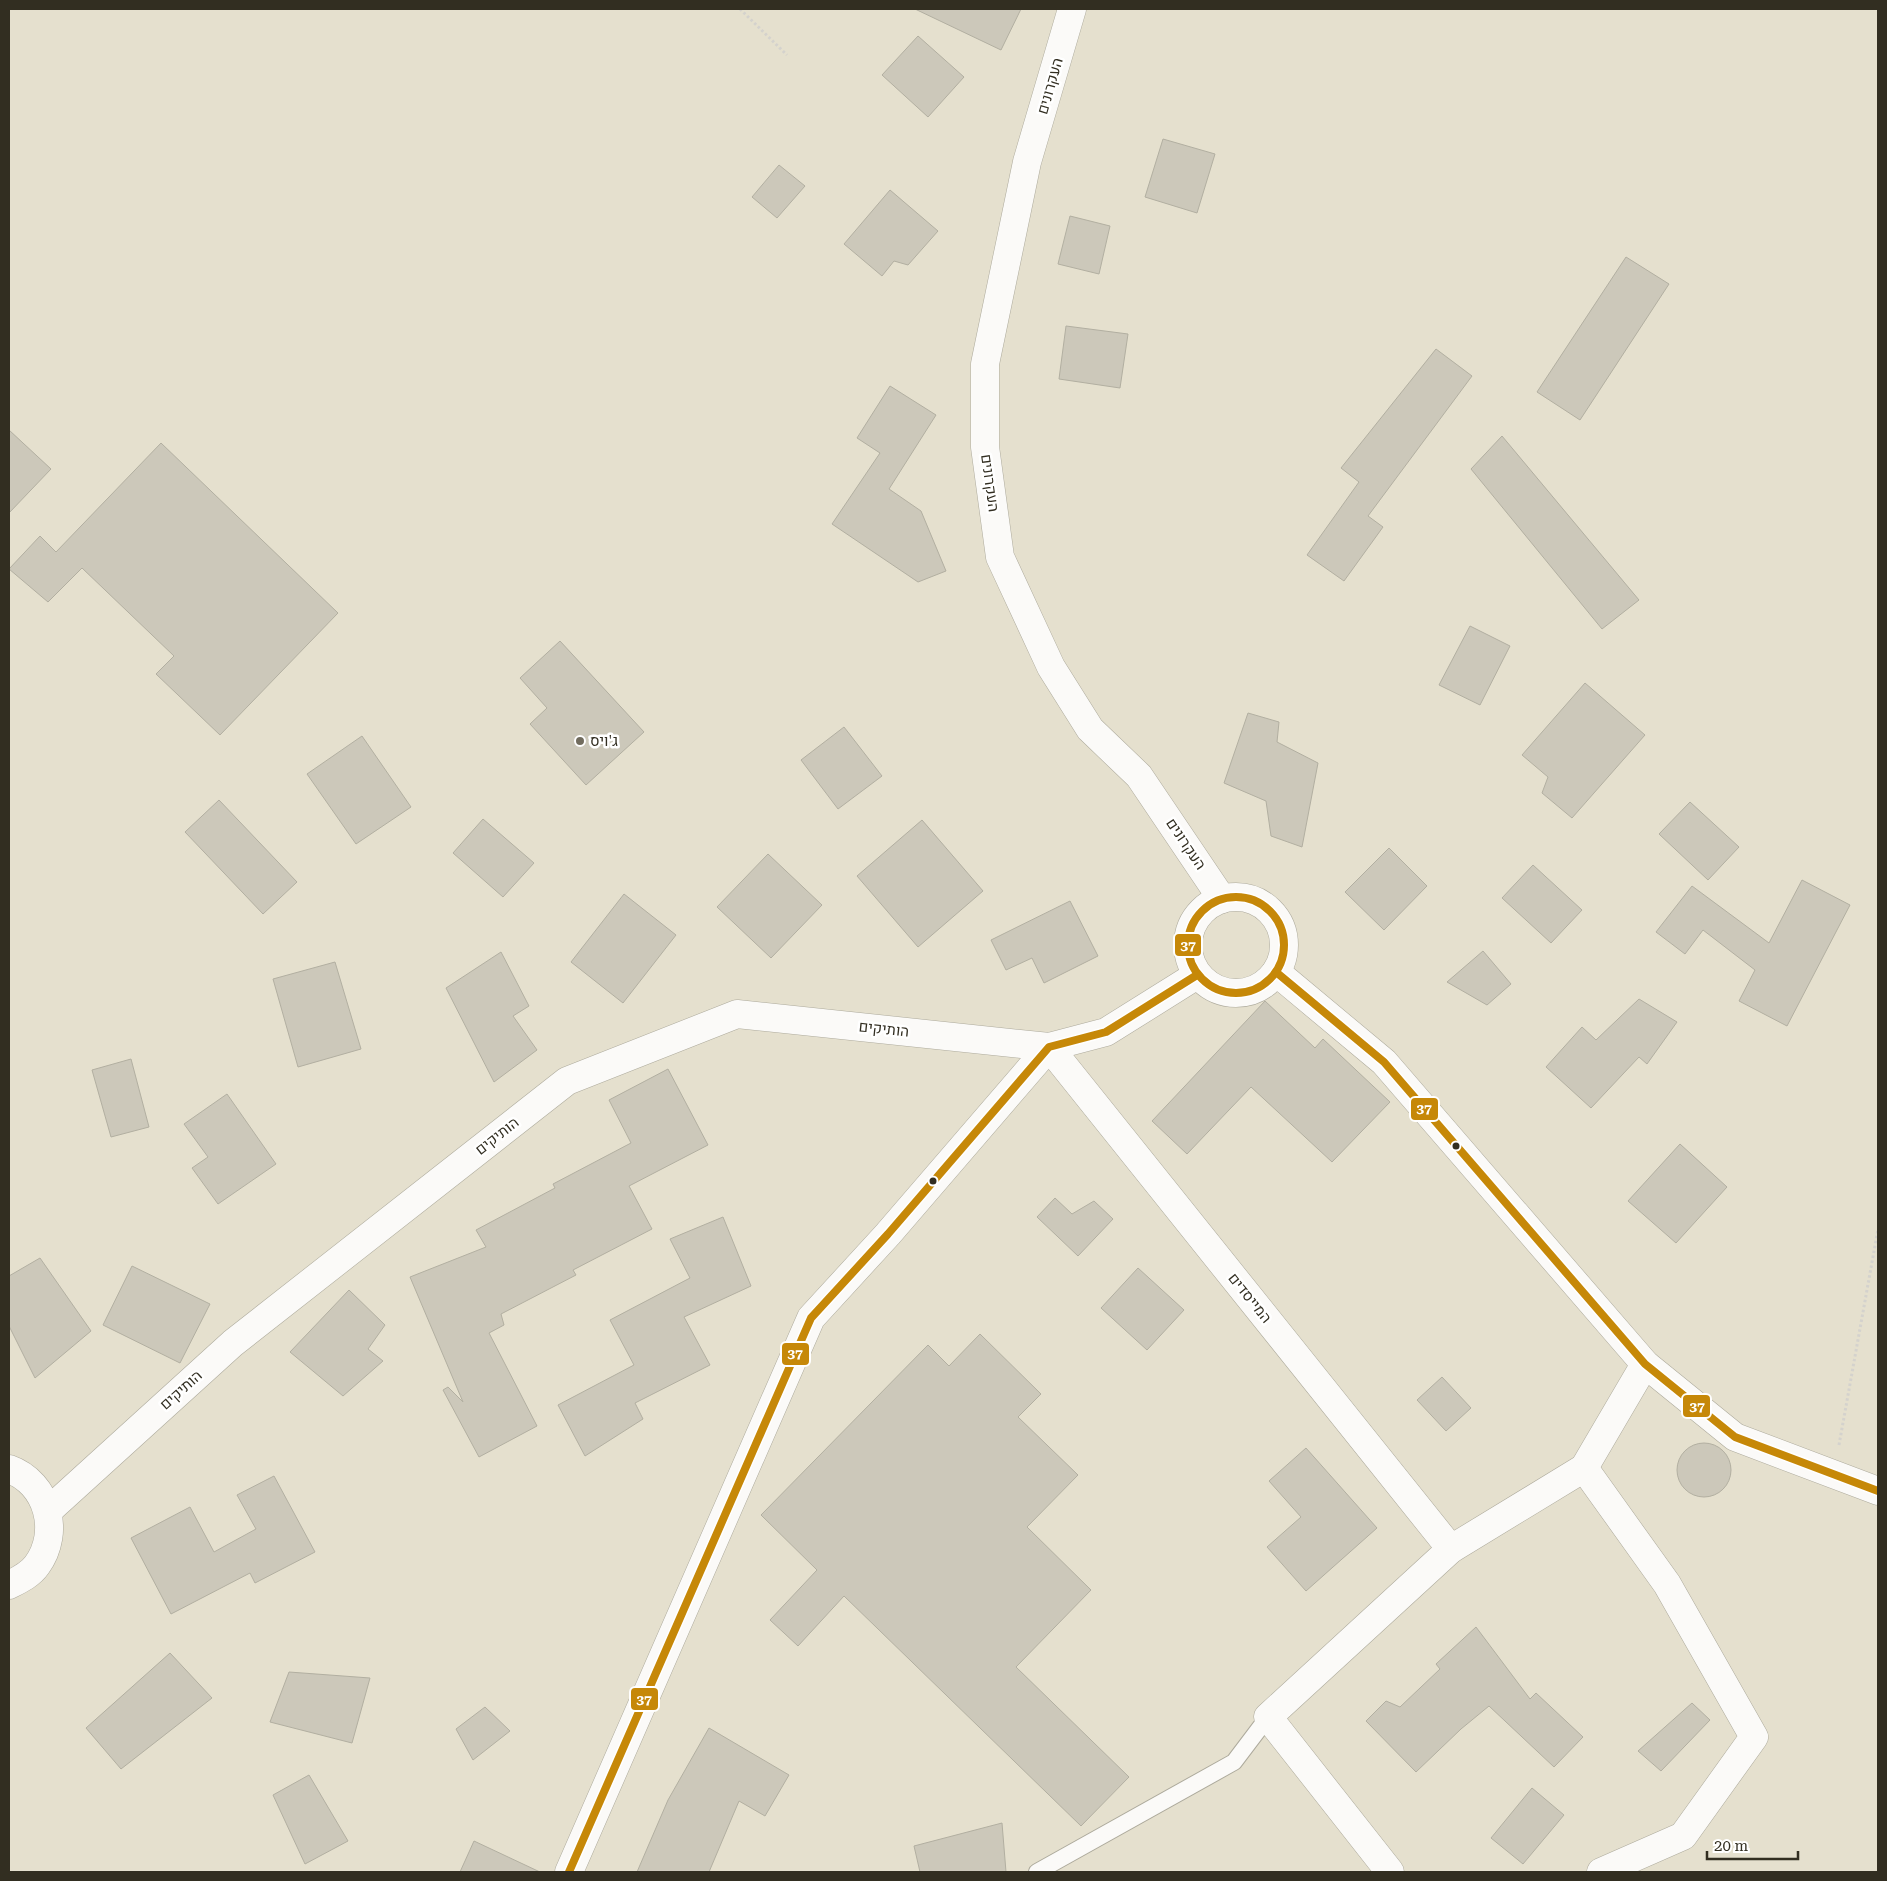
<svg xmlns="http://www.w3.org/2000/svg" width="1887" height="1881" font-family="'Roboto Serif',Heebo,serif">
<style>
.building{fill:#ccc8ba;stroke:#b2afa1}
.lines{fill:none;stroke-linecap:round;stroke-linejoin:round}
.lane-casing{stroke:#adaa9c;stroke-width:18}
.street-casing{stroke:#adaa9c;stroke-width:29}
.secondary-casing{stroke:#adaa9c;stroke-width:29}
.path{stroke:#d4d2cd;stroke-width:3;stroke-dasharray:2.5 2.5;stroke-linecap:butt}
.lane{stroke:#fbfaf8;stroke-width:16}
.street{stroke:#fbfaf8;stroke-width:28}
.secondary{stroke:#fbfaf8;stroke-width:28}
.bus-1-casing{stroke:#fff;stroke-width:11}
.bus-1{stroke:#c68808;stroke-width:8}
.poi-dot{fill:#716c5e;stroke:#fff;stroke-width:2}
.bus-dot{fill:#322e21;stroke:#fff;stroke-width:2}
.labels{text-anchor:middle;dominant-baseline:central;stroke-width:5;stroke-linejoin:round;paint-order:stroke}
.street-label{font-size:15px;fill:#322e21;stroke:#fff}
.poi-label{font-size:15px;fill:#322e21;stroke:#fff;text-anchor:start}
.line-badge{stroke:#fff;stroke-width:2}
.badge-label{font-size:14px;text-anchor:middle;font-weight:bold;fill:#fff}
</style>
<rect width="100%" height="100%" fill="#e5e0ce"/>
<g class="building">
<path d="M915,9h106l-20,41z"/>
<path d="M918,36l46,41 -36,40 -46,-42z"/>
<path d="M1163,139l52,15 -18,59 -52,-16z"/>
<path d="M779,165l26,21 -28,32 -25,-21z"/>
<path d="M890,190l48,41 -30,34 -14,-4 -12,15 -38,-32z"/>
<path d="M1070,216l40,10 -11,48 -41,-10z"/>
<path d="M1626,257l43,27 -89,136 -43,-28z"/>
<path d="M1066,326l62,8 -8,54 -61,-9z"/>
<path d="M1436,349l36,27 -104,140 15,11 -39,54 -37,-26 52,-73 -18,-14z"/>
<path d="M890,386l46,29 -47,74 32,22 25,60 -28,11 -86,-58 48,-71 -23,-15z"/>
<path d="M9,430l42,39 -42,44z"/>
<path d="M1502,436l137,164 -37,29 -131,-160z"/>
<path d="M161,443l177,170 -118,122 -64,-61 18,-18 -92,-88 -34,34 -39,-33 31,-33 16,16z"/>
<path d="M1470,626l40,20 -30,59 -41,-20z"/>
<path d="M560,641l84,91 -58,53 -56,-61 17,-16 -27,-30z"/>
<path d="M1585,683l60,52 -73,83 -30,-25 6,-16 -26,-22z"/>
<path d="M1248,713l31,9 -2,20 41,21 -16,84 -31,-11 -5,-35 -42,-18z"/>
<path d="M844,727l38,49 -44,33 -37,-49z"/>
<path d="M362,736l49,71 -55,37 -49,-70z"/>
<path d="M219,800l78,82 -34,32 -78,-82z"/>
<path d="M1690,802l49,45 -31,33 -49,-46z"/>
<path d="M483,819l51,44 -31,34 -50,-44z"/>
<path d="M922,820l61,71 -65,56 -61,-71z"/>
<path d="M1389,848l38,38 -43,44 -39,-38z"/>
<path d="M768,854l54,51 -51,53 -54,-51z"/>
<path d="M1533,865l49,45 -31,33 -49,-45z"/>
<path d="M1802,880l48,25 -63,121 -48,-25 16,-31 -52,-40 -18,24 -29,-22 36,-46 77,57z"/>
<path d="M624,894l52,41 -53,68 -52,-41z"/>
<path d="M1070,901l28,55 -54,27 -12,-25 -26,12 -15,-30z"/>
<path d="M1483,951l28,33 -24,21 -40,-23z"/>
<path d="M501,952l28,54 -16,10 24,34 -43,32 -48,-94z"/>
<path d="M335,962l26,87 -63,18 -25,-88z"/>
<path d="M1639,999l38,23 -30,42 -8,-7 -48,51 -45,-41 36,-40 14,13z"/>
<path d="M1265,1001l50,47 8,-9 67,63 -58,60 -81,-75 -64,67 -35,-33z"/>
<path d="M131,1059l18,68 -38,10 -19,-67z"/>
<path d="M668,1069l40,76 -79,41 23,43 -79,41 3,5 -75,39 3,11 -15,8 48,93 -58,31 -36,-67 5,-3 15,15 -53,-125 76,-30 -10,-17 79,-42 -2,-4 78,-41 -22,-43z"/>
<path d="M227,1094l49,70 -58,40 -26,-36 16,-11 -24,-33z"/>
<path d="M1680,1144l47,43 -51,56 -48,-42z"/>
<path d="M1055,1198l17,16 22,-13 19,18 -35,37 -41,-39z"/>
<path d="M723,1217l28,69 -67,31 26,48 -75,38 8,16 -58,37 -27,-51 76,-40 -24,-45 80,-42 -20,-39z"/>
<path d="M40,1258l51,73 -56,47 -26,-52v-50z"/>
<path d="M132,1266l78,38 -30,59 -77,-38z"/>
<path d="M1138,1268l46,42 -37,40 -46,-42z"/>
<path d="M349,1290l36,35 -17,24 15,12 -40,35 -53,-44z"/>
<path d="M980,1334l61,60 -23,23 60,58 -51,52 64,63 -75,77 113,110 -48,49 -237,-230 -46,50 -28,-26 47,-50 -56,-55 167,-170 21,21z"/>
<path d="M1442,1377l29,31 -25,23 -29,-31z"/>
<circle cx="1704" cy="1470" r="27"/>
<path d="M1306,1448l71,80 -71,63 -39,-44 34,-30 -32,-36z"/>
<path d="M274,1476l41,76 -60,31 -5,-10 -79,41 -40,-76 59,-31 24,45 42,-23 -19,-34z"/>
<path d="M1476,1627l54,72 6,-6 47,44 -29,30 -65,-61 -28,23 -45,43 -50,-51 20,-20 14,6 40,-38 -4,-5z"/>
<path d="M170,1653l42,45 -91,71 -35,-41z"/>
<path d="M289,1672l81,6 -18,65 -82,-21z"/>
<path d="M1692,1703l18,17 -49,51 -23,-20z"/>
<path d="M485,1707l25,24 -37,29 -17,-31z"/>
<path d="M709,1728l80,47 -24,41 -26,-15 -30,71h-72l31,-72z"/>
<path d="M309,1775l39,66 -43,23 -32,-69z"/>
<path d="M1532,1788l32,27 -41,49 -32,-26z"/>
<path d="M1002,1823l4,49h-86l-6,-26z"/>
<path d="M474,1841l66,31h-80z"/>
</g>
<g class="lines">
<g class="lane-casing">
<path id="lane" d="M1037,1872l197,-110 34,-45"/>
</g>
<g class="street-casing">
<g id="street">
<path d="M1072,9l-45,153 -42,202v83l15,110 51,110 39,62 49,47 83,123"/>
<path d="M1584,1468l83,116 87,153 -71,99 -82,36"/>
<path d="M9,1469c39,14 52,63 28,96 -7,10 -18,15 -28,20"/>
<path d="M48,1511l185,-168 334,-262 170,-67 312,33 402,502"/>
<path d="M1390,1872l-122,-155 183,-168 133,-81 61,-104"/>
</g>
</g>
<g class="secondary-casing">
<g id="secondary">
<circle cx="1236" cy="945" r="48"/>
<path d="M1276,972l108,90 261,302 90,73 143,54"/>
<path d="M569,1872l242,-554 77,-84 161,-187 57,-15 91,-57"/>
</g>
</g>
<g class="path">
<path d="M740,9l47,46"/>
<path d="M1839,1445l39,-216"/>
</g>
<use href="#lane" class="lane"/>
<use href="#street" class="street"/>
<use href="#secondary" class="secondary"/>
<g class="bus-1-casing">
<g id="bus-1">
<circle cx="1236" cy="945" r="48"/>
<path d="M1276,972l108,90 261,302 90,73 143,54"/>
<path d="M569,1872l242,-554 77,-84 161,-187 57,-15 91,-57"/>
</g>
</g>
<use href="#bus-1" class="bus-1"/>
</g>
<circle class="poi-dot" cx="580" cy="741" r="5"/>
<g class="bus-dot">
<circle cx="1456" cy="1146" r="4.5"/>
<circle cx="933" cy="1181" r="4.5"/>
</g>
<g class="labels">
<g class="street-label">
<text transform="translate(1050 86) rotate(-74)">העקרונים</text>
<text transform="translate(990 483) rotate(82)">העקרונים</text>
<text transform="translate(1186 844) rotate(56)">העקרונים</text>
<text transform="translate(884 1029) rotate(6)">הותיקים</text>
<text transform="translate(497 1136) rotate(-38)">הותיקים</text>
<text transform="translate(1250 1298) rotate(51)">המייסדים</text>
<text transform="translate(181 1390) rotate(-42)">הותיקים</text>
</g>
<g class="poi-label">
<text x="590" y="741">ג'ויס</text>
</g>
</g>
<g class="line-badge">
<rect x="1174" y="933" width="28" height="24" rx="5" fill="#c68808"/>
<rect x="1410" y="1097" width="29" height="24" rx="5" fill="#c68808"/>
<rect x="781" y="1342" width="29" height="24" rx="5" fill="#c68808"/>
<rect x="1682" y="1394" width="29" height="24" rx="5" fill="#c68808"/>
<rect x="630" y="1687" width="29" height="24" rx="5" fill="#c68808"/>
</g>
<g class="badge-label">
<text x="1188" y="950">37</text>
<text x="1424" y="1113">37</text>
<text x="795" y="1358">37</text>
<text x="1697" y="1411">37</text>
<text x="644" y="1704">37</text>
</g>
<rect width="1887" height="1881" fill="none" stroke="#322e21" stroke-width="20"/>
<path d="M1707 1851v8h91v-8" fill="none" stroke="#322e21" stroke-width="2.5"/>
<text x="1714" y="1851" font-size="15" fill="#322e21" stroke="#ffffff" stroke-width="4" paint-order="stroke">20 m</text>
</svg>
